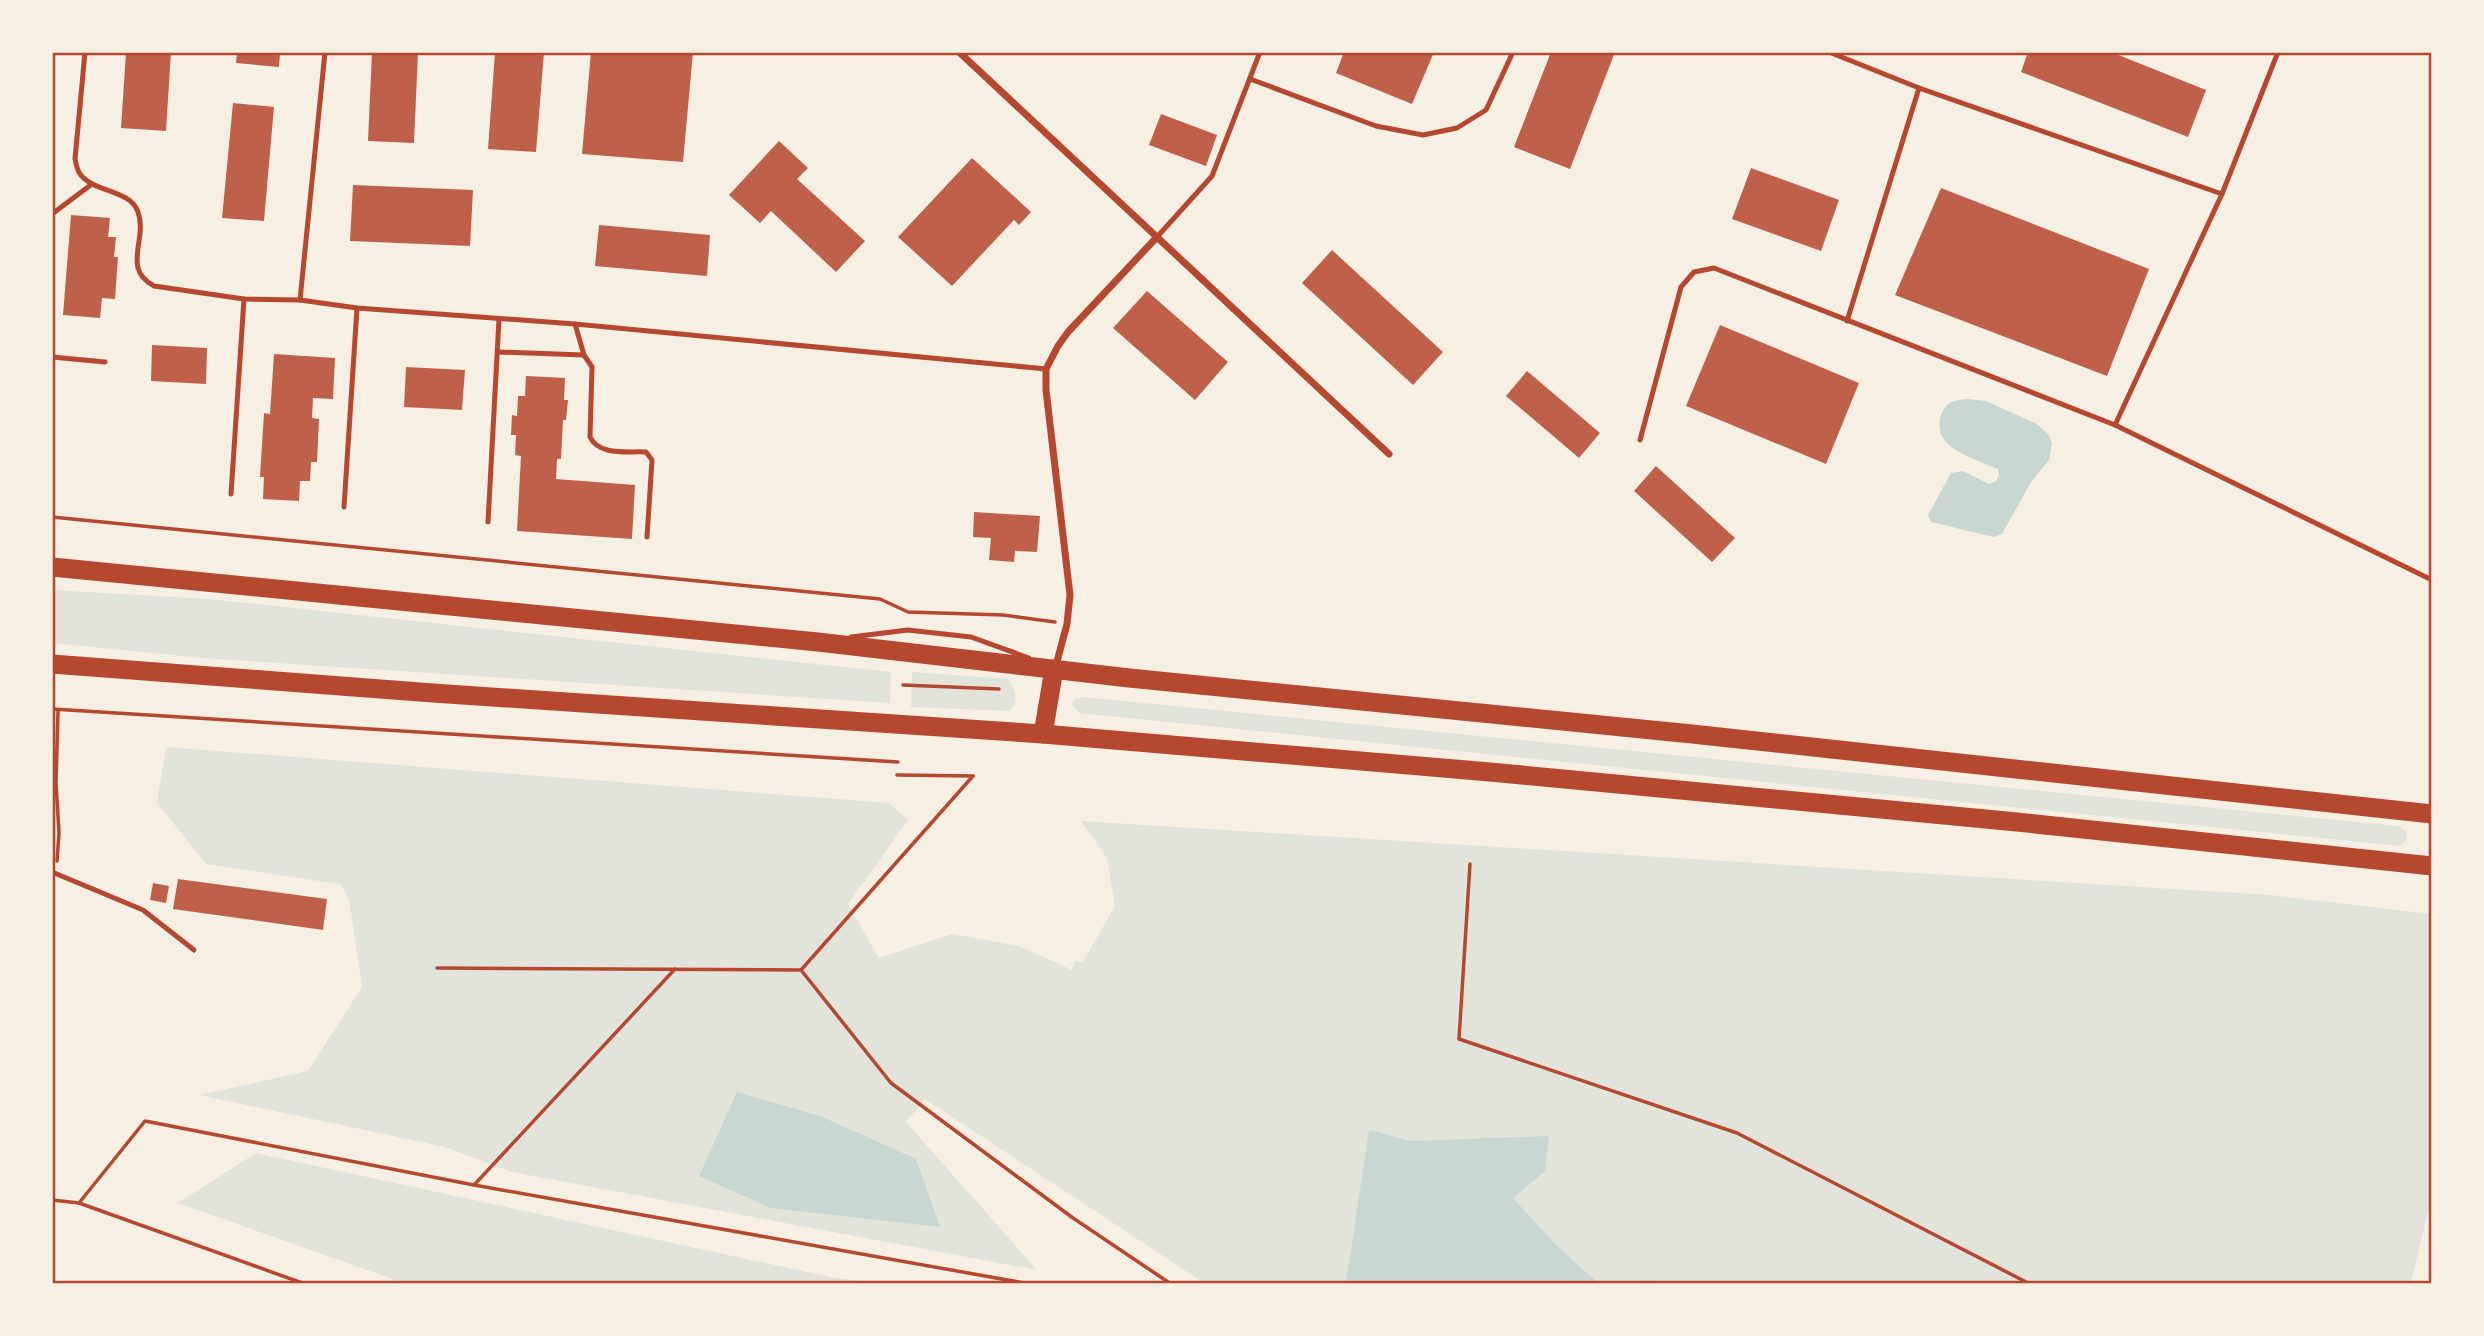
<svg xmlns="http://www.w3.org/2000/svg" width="2484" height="1336" font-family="'Nunito Sans',sans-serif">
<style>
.green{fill:#e2e4dc}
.water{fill:#c9d6d2}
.building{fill:#bf614a}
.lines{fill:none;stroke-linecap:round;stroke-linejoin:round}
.path{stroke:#b5482f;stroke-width:3.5}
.service{stroke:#b5482f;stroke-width:5}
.minor{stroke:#b5482f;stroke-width:7}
.trunk{stroke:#b5482f;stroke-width:19}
.neatline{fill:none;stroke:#b5482f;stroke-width:2.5}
</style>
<rect width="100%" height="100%" fill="#f6efe4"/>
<g class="green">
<path d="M52,590l157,9 682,73 -1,31 -688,-45 -149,-15z"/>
<path d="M912,672l96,7c8,10 11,22 2,32l-99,-4z"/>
<path d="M1082,697l1316,129 8,5 1,8 -7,7 -1321,-133 -8,-9 3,-5z"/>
<path d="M166,747l723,56 19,17 -60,84 31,54 73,-24 67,12 53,24 3,-9 8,1 32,-56 -8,-48 -26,-37 1189,74 161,19v285l-20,84h-1207l-279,-184 -19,23 131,148 -525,-98 -67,-25 -245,-52 108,-24 54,-84 -13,-88 -9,-15 -134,-20 -49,-61z"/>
<path d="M256,1153l579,125 46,5h-477l-226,-80z"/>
</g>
<g class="water">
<path d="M1968,399l18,2 51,23 11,10 4,9 -3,17 -18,22 -29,52 -8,3 -63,-15 -3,-7 23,-42 12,-2 26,13 7,-3 3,-5 -1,-7c-24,-11 -68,-21 -57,-54 5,-14 14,-15 27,-16z"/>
<path d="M737,1092l83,24 96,43 24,68 -170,-19 -71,-32z"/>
<path d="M1369,1130l42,11 138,-5 -4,35 -32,27 43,47 42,38 56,-3 -1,3h-307z"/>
</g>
<g class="building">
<path d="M126,52h45l-5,79 -45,-3z"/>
<path d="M237,52h43l-1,15 -43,-4z"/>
<path d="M372,52h46l-4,91 -46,-2z"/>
<path d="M495,52h49l-8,100 -48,-3z"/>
<path d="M591,52h102l-10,110 -101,-8z"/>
<path d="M1344,52h90l-22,52 -76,-31z"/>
<path d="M1551,52h64l-45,117 -56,-22z"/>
<path d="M2028,52h83l95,38 -18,47 -167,-65z"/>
<path d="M233,103l41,4 -10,114 -42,-3z"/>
<path d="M1161,114l56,21 -11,31 -57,-21z"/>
<path d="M779,141l29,27 -11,11 68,62 -29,31 -65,-61 -11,12 -31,-28z"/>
<path d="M972,158l59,54 -12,13 -5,-5 -62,66 -54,-49z"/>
<path d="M1751,168l88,32 -18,51 -89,-32z"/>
<path d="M353,185l120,5 -3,56 -120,-5z"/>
<path d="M1941,188l208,81 -42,107 -212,-81z"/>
<path d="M71,215l39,3 -2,19h8l-2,20h4l-3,42 -13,-1 -2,20 -37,-3z"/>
<path d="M599,225l111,10 -3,41 -112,-10z"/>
<path d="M1332,250l111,102 -30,33 -111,-102z"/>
<path d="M1147,291l81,71 -33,38 -82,-72z"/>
<path d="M1720,325l139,58 -33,81 -140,-58z"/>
<path d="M152,345l55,3 -1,36 -55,-3z"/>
<path d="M274,354l61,4 -2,41 -20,-1 -1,20 7,1 -2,43h-6l-1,19h-10l-1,20 -36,-2 1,-22h-4l4,-64 6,1z"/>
<path d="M406,367l59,3 -3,40 -58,-3z"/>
<path d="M1527,371l73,62 -21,25 -73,-62z"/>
<path d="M526,376l39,2 -1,22h4l-2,20h-3l-2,39h-4l-1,20 79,6 -3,54 -115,-8 4,-75 -6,-1 1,-20h-5l1,-20 5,1 1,-20h7z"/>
<path d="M1656,466l79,72 -23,24 -78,-71z"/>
<path d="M974,512l66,4 -3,36 -22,-1 -1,11 -25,-2 2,-22 -18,-1z"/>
<path d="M178,879l149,20 -4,31 -150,-21z"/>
<path d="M153,883l16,3 -3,17 -16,-3z"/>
</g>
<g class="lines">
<g class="path">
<path d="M52,517l828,82 28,13 95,3 52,7"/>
<path d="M903,685l96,4"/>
<path d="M52,709l846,53"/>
<path d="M897,775l76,1"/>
<path d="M973,776l-172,194 90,113 182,135 98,66"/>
<path d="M57,861l2,-28 -3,-50 2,-72"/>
<path d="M1470,864l-11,175 278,94 293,151"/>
<path d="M437,968l364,2"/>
<path d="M474,1185l201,-216"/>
<path d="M52,1200l27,3 226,81"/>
<path d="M79,1203l66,-82 329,64 556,99"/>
</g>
<g class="service">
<path d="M85,52l-10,107c1,4 2,11 5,15 14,19 50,15 58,38 10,28 -17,56 16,74l90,13 56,1 57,8 218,16 471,45"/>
<path d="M1829,52l90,36"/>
<path d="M1250,79l126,47 47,9 34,-7 29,-18 27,-58"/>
<path d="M52,214l40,-30"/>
<path d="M1157,237l55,-61 48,-124"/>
<path d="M300,300l25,-248"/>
<path d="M1847,321l72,-233 303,106"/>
<path d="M575,324l9,31 8,12 -2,70c9,19 37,14 56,15l6,8 -5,77"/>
<path d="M498,352l86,3"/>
<path d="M52,357l53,5"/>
<path d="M2115,425l107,-231 56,-142"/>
<path d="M1640,440l41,-153 13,-15 20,-4 401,157 317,155"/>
<path d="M231,494l13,-195"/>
<path d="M344,507l13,-199"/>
<path d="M488,522l11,-203"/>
<path d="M851,637l57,-7 63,7 58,21"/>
<path d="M52,872l91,38 51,40"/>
</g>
<g class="minor">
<path d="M959,52l430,402"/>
<path d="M1055,669l12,-45 3,-29 -24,-205v-21l12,-23 10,-14 89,-95"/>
</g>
<g class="trunk">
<path d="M52,567l766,75 311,36 563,56 740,80"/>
<path d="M52,664l381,29 610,41 447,38 527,50 415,44"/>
<path d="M1043,734l11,-65"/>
</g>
</g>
<rect width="2484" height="1336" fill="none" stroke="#f6efe4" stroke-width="108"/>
<rect x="54" y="54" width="2376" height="1228" class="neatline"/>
</svg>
